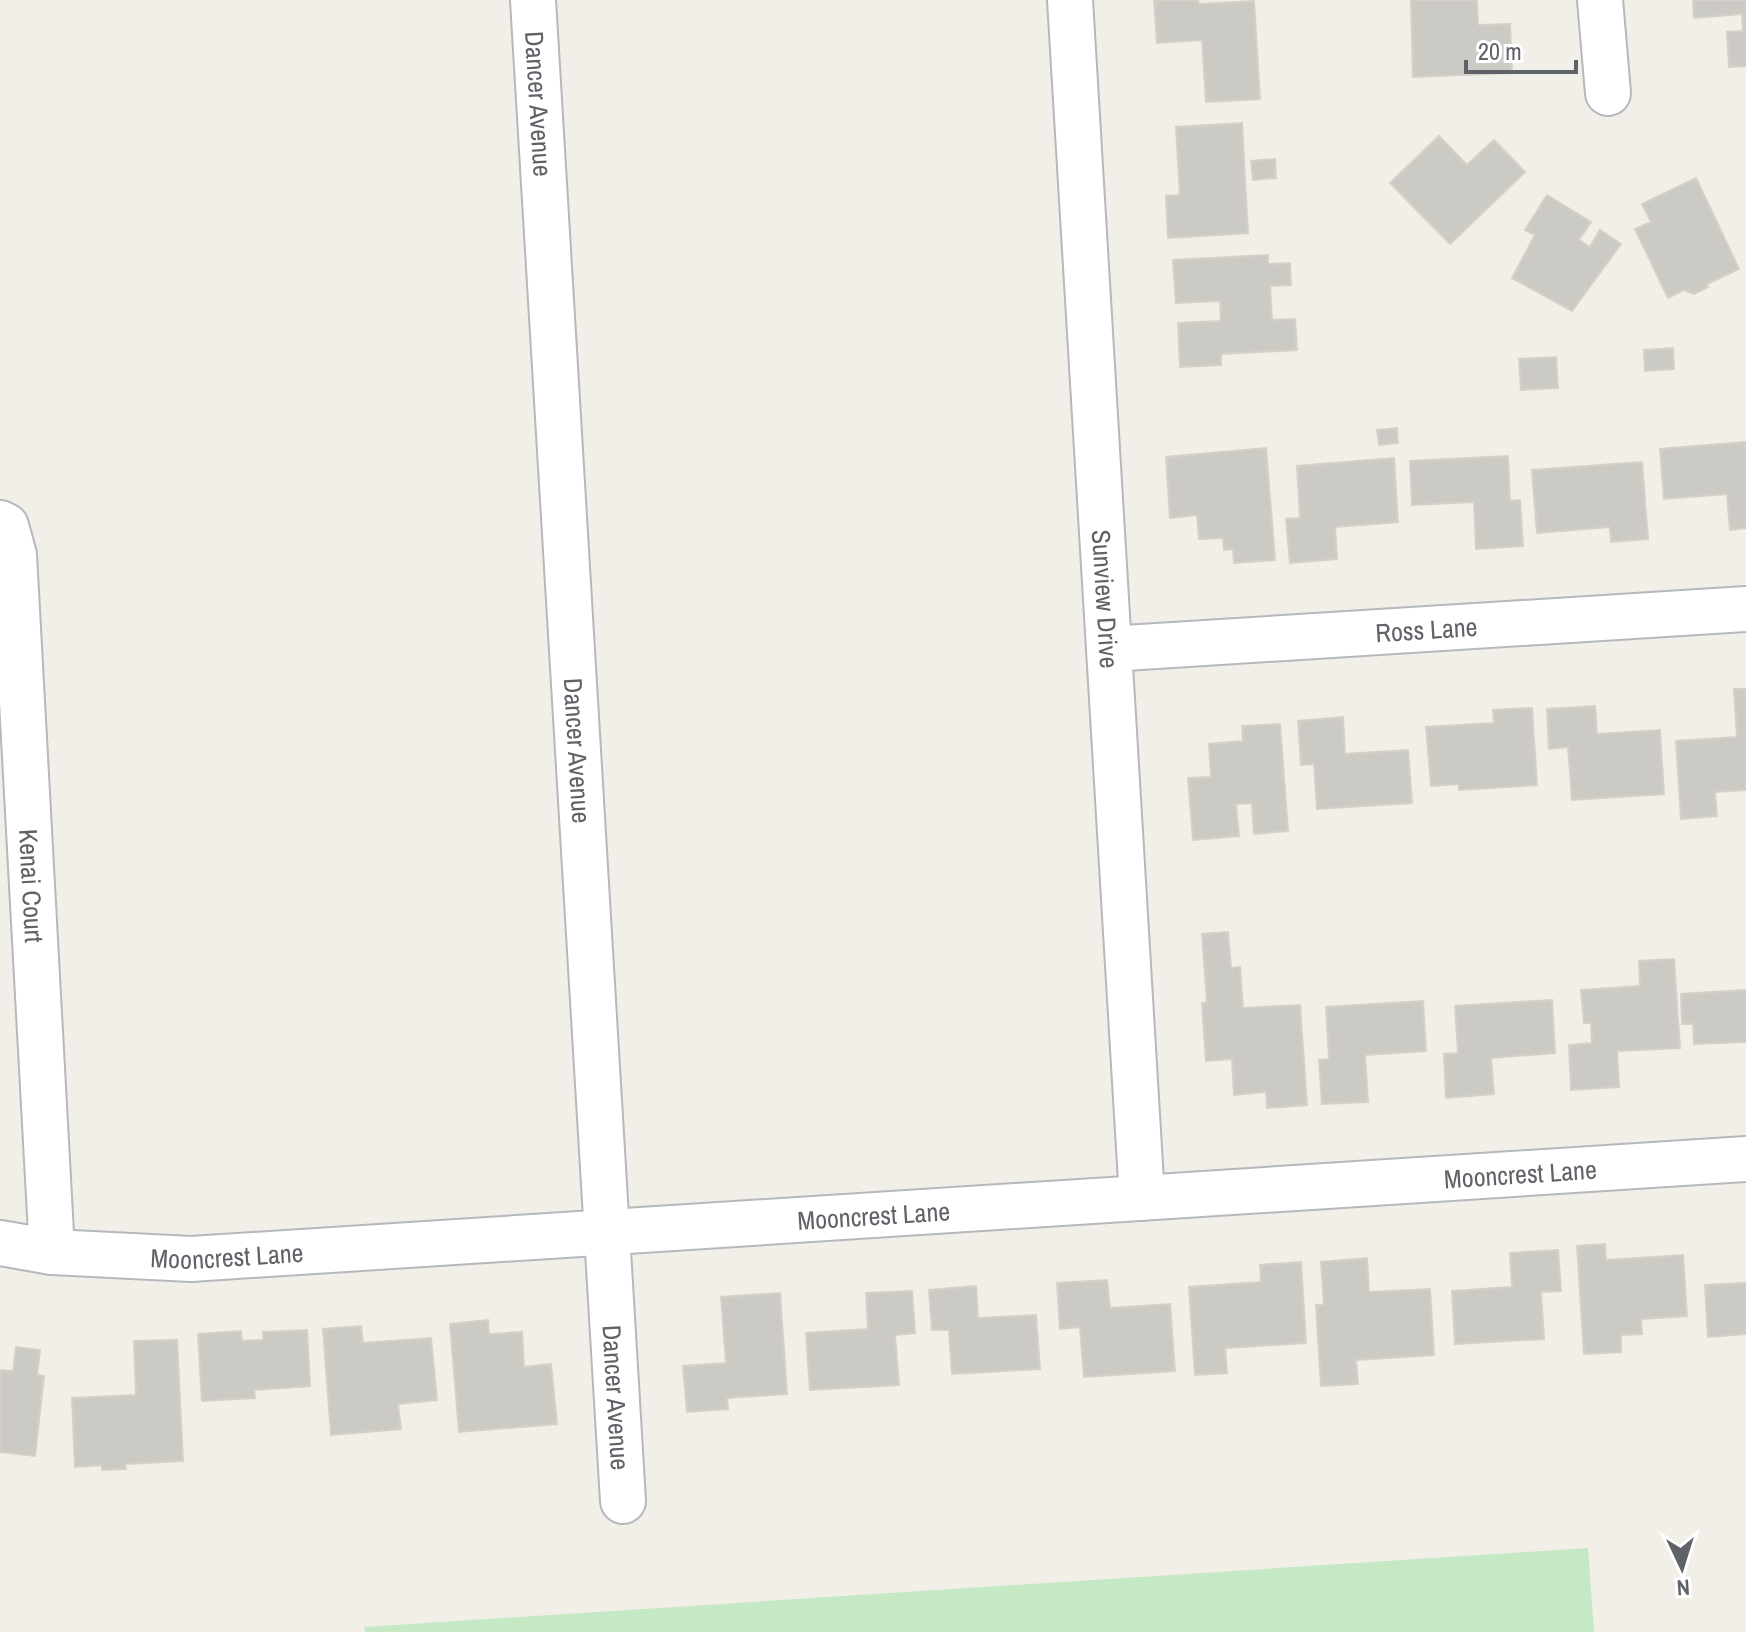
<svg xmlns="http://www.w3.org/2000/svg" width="1746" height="1632" font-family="'Archivo Narrow',sans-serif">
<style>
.green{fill:#c5e8c5}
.building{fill:#cccac5;stroke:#d6d1c6;stroke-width:2}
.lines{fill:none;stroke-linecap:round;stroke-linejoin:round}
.minor-casing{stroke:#b5b8bc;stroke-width:48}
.minor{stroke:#fff;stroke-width:44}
.labels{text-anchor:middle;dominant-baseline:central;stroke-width:6;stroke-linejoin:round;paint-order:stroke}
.street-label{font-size:26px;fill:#5f6368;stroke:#fff}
</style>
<rect width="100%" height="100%" fill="#f1efe8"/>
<path class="green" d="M1588,1548l6,84h-1229l-1,-5z"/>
<g class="building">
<path d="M1154,0h44l1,4 55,-3 6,98 -54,3 -4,-62 -45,3z"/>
<path d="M1411,0h66l1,25 32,-1 2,49 -99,4z"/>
<path d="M1693,0h53v66l-17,1 -2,-35 16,-1 -1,-17 -48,4z"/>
<path d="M1242,123l6,110 -80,5 -2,-42 14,-1 -4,-68z"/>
<path d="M1439,136l28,29 27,-25 31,32 -75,72 -60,-61z"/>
<path d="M1275,159l1,19 -23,2 -2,-19z"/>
<path d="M1696,178l43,91 -32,15 1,3 -14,7 -10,-4 -16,8 -33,-69 16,-7 -9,-18z"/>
<path d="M1547,195l44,27 -12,18 11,7 10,-17 21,14 -49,67 -60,-33 23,-43 -10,-5z"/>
<path d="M1268,255v9l22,-1 1,22 -21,1 2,34 23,-1 2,31 -76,4v11l-41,2 -2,-44 43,-2 -1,-20 -44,2 -3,-43z"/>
<path d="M1673,348l1,21 -29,2 -1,-21z"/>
<path d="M1556,357l2,31 -37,2 -2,-31z"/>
<path d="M1397,428l1,15 -19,2 -2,-15z"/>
<path d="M1746,442v86l-16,2 -3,-36 -63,5 -4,-50z"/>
<path d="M1266,448l9,112 -41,3 -1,-14 -9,1 -1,-12 -24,1 -2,-24 -27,3 -4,-61z"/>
<path d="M1508,456l2,45 10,-1 3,46 -47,3 -2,-47 -62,3 -2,-44z"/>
<path d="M1394,458l4,64 -63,5 2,32 -47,4 -4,-44 14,-1 -3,-52z"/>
<path d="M1642,462l6,77 -37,3 -1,-15 -73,6 -5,-63z"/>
<path d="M1734,689h12v101l-31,2 2,24 -36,3 -5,-78 61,-4z"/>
<path d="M1595,706l2,28 63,-4 4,64 -92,6 -4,-53 -19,2 -2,-40z"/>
<path d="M1532,708l5,77 -78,5v-6l-28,2 -5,-59 68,-4 -1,-13z"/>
<path d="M1343,717l2,37 63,-4 4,53 -95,6 -3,-45 -13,1 -3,-44z"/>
<path d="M1280,724l8,107 -34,3 -2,-31 -16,1 3,32 -46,4 -5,-62 23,-1 -2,-33 34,-3 -1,-15z"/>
<path d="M1228,932l3,36 9,-1 3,41 57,-3 7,100 -40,3 -1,-16 -32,3 -2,-36 -26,2 -4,-58 5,-1 -5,-68z"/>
<path d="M1674,959l6,89 -63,3 2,36 -48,3 -2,-45 23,-2 -1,-20h-7l-3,-33 59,-4 -1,-25z"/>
<path d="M1746,990v52l-52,2 -1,-20h-11l-1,-30z"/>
<path d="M1552,1000l3,53 -64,5 3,36 -48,4 -2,-44 14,-1 -3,-47z"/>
<path d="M1423,1001l3,50 -61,4 3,47 -46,2 -3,-44 10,-1 -3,-52z"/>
<path d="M1605,1244l1,16 77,-5 4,61 -46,3 1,15 -21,1v17l-37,2 -7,-108z"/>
<path d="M1558,1250l3,41 -20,1 3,47 -89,5 -3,-53 60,-4 -2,-34z"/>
<path d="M1367,1258l2,34 61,-3 4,66 -78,5 2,24 -37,2 -5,-81h8l-3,-43z"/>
<path d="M1301,1262l5,81 -81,5 2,25 -32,2 -6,-88 72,-5 -1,-17z"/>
<path d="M1107,1280l3,28 60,-4 5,67 -91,6 -4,-50 -20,2 -3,-46z"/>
<path d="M1746,1283v51l-38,3 -3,-52z"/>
<path d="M976,1286l2,32 58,-3 4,54 -88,5 -3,-44h-17l-3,-40z"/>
<path d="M912,1291l3,42 -20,2 4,50 -89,5 -4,-57 62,-4 -2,-36z"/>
<path d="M780,1293l7,101 -60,4 1,11 -41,3 -4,-46 43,-3 -5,-66z"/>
<path d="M488,1320l1,14 33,-2 2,35 27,-3 6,60 -98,8 -9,-108z"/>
<path d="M361,1326l2,17 68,-5 6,62 -39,4 3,25 -70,6 -8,-106z"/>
<path d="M307,1330l3,56 -56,4 1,8 -53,3 -4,-67 43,-3 1,10 21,-1v-8z"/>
<path d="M177,1340l6,121 -58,3 1,5 -24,1v-5l-27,2 -3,-69 64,-3 -2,-54z"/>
<path d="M16,1347l24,3 -3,25 7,1 -9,80 -35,-4v-82l13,1z"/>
</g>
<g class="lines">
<g class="minor-casing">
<g id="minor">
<path id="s1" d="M533,0l90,1501"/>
<path id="s2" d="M1070,0l72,1198"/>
<path d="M1600,0l8,93"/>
<path id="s3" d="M0,523l6,3 8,29 38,697"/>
<path id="s4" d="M1109,649l637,-40"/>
<path id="s5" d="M0,1243l52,9 139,7 1555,-100"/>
</g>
</g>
<use href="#minor" class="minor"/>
</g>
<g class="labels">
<g class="street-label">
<text stroke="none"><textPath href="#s1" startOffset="104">Dancer Avenue</textPath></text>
<text stroke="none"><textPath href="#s2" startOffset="600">Sunview Drive</textPath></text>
<text stroke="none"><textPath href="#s4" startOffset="318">Ross Lane</textPath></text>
<text stroke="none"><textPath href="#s1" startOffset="752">Dancer Avenue</textPath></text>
<text stroke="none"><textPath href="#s3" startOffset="368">Kenai Court</textPath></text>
<text stroke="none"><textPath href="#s5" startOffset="1524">Mooncrest Lane</textPath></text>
<text stroke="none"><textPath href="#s5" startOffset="876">Mooncrest Lane</textPath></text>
<text stroke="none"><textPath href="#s5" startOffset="228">Mooncrest Lane</textPath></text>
<text stroke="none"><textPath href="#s1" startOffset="1400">Dancer Avenue</textPath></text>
</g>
</g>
<g transform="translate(1682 1568) rotate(176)" stroke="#ffffff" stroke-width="6" paint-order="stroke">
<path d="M0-6L14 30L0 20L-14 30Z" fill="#5f6368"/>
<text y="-12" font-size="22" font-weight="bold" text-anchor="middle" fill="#5f6368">N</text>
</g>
<path d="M1466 60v12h110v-12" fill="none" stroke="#5f6368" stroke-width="4"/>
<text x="1478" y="60" font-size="24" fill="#5f6368" stroke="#ffffff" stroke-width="6" paint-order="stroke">20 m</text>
</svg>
